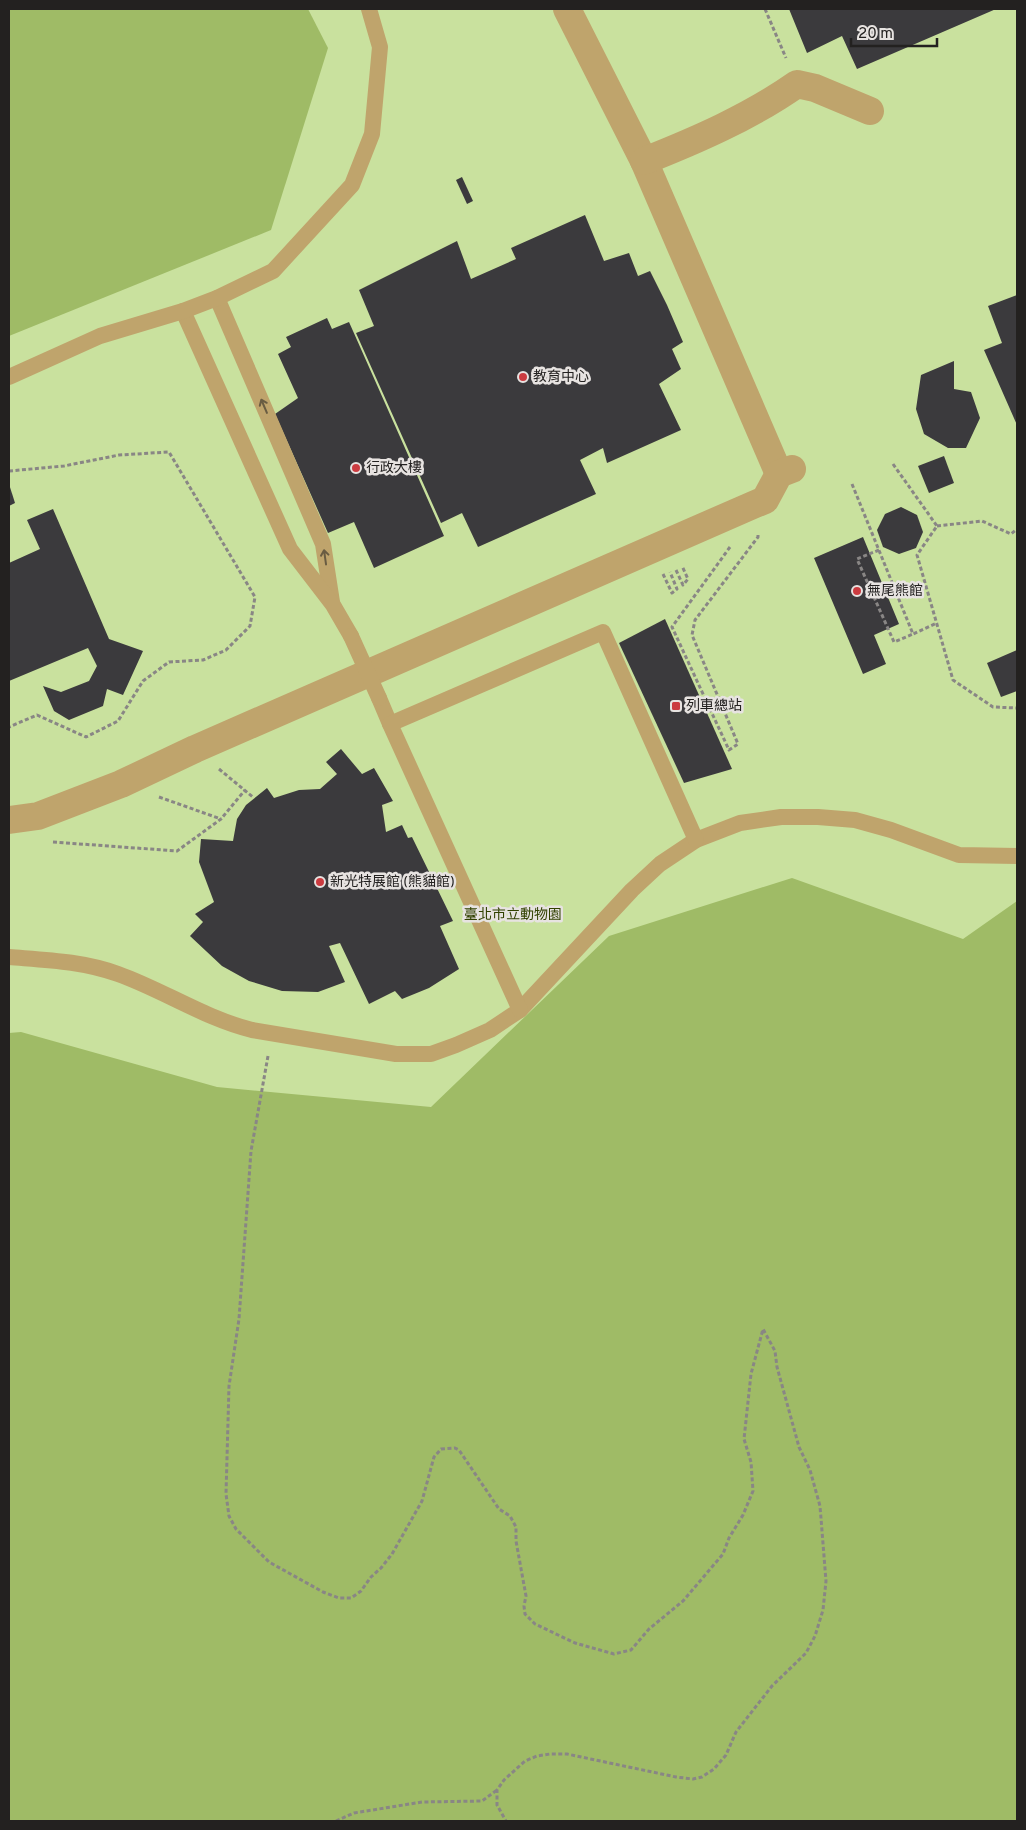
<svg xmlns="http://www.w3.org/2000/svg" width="1026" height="1830" font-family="Overpass,'Noto Sans TC',sans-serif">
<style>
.green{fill:#c9e19e}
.forest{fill:#9fbb66}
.building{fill:#3b3a3d}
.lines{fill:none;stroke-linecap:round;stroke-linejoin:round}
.path{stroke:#898685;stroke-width:3;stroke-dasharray:4 2.5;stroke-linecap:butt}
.lane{stroke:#bfa46c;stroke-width:16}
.street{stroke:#bfa46c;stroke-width:28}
.lane-bridge{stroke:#bfa46c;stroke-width:16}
.oneway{stroke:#695c42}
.poi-dot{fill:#cb3b40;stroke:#e7e3e1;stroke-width:2}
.labels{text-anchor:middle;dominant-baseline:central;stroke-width:5;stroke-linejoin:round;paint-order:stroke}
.poi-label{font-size:14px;fill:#232120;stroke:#e7e3e1;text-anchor:start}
.park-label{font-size:14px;fill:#314100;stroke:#e7e3e1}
</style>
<rect width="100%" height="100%" fill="#e7e3e1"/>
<rect class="green" x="9" y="9" width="1008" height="1812"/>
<g class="forest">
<path d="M9,9h299l20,39 -57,182 -262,106z"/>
<path d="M792,878l171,61 54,-38v920h-1008v-788l12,-1 196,55 214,20 178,-171z"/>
</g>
<g class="building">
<path d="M789,9h207l-139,60 -15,-33 -35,17z"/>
<path d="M462,177l11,24 -6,3 -11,-24z"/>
<path d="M585,215l19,46 25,-8 9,23 12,-5 17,34 16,37 -11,7 9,20 -22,15 22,46 -74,33 -4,-15 -23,12 16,34 -118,53 -16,-34 -21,10 -85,-190 18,-7 -15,-36 98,-49 14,38 45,-20 -5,-11z"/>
<path d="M1017,295v130l-33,-75 18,-7 -14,-37z"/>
<path d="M327,318l5,11 17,-7 95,214 -70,32 -20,-46 -26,11 -53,-119 23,-16 -20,-44 13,-7 -5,-10z"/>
<path d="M954,361v28l17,3 9,26 -14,30h-18l-24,-14 -8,-25 5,-34z"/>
<path d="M944,456l10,27 -25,10 -11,-27z"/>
<path d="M9,484l6,19 -6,3z"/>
<path d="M901,507l16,8 6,17 -7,16 -17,6 -16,-7 -6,-17 8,-16z"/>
<path d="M53,509l56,130 34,12 -20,44 -16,-6 -4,17 -34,14 -15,-9 -11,-25 18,6 28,-11 8,-15 -9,-18 -79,33v-118l31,-14 -13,-29z"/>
<path d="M863,537l36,87 -25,11 12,29 -23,10 -49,-116z"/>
<path d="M665,619l67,150 -48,14 -65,-140z"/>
<path d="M1017,650v41l-16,6 -14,-34z"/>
<path d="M341,749l21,25 12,-6 19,33 -11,4 4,27 16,-7 6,13 4,-1 41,84 -13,5 19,43 -30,19 -27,11 -7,-8 -26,13 -29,-61 -11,3 16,36 -27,10 -36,-1 -33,-10 -27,-15 -32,-30 13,-14 -8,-8 19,-12 -15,-40 2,-23 32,2 4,-22 9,-14 21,-17 7,10 25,-8 21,-1 17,-15 -11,-12z"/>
</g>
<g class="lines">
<g class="path">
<path d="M765,9l21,49"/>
<path d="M893,464l44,62 -20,29 36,125 40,27 24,1"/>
<path d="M9,471l55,-5 55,-11 50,-3 86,145 -5,29 -24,24 -23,10 -34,2 -26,19 -25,40 -32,16 -49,-22 -28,12"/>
<path d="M852,484l61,150 24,-11"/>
<path d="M937,526l45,-5 29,13 6,-5"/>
<path d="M730,547l-58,80 57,123 9,-6 -46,-109 3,-15 63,-83v-3"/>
<path d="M879,550l-22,9 37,83 19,-8"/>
<path d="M676,570l7,15 5,-6 -6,-13"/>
<path d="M663,574l9,19 5,-4 -7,-17"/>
<path d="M219,769l35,29"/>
<path d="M159,797l62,22"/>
<path d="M53,842l124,9 44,-32 24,-29"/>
<path d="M268,1056l-17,95 -12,168 -10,67 -3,108 3,22 7,13 33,33 54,30 16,6h12l10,-7 10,-14 10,-9 11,-14 30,-53 12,-44 7,-8 14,-1 4,2 40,59 11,7 6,11v14l10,55 -2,10 1,8 10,10 40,19 39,11 17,-4 18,-21 34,-28 40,-47 6,-16 14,-23 10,-24 -2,-29 -7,-23 7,-65 12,-45 12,22 2,16 22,80 11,23 10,36 6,75 -3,29 -8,26 -9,17 -34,33 -36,46 -10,23 -12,14 -12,8 -9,2 -17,-2 -109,-23h-17l-13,2 -12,5 -21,19 -7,10v15l9,16"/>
<path d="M336,1821l18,-8 68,-11 60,-1 15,-11"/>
</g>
<g class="lane">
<path d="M217,298l106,246 9,58"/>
<path d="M183,311l107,238 43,56 18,31"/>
<path d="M9,377l91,-41 83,-25 34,-13 56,-27 79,-86 20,-51 8,-87 -11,-38"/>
<path d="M379,698l11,26"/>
<path d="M9,957c37,3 73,4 109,17 45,16 86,44 134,56l144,24h35l25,-9 34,-15 30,-20 112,-120 28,-26 36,-24 44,-17 41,-6h37l37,3 36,10 68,25 58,1"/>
<path d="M520,1010l-130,-286 213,-92 93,208"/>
</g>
<g class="street">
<path d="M567,9l77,152 135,313"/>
<path d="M644,161c53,-21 106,-44 153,-77l18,4 55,23"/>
<path d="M9,820l29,-4 83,-32 74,-35 558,-244 12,-5 14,-26 13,-5"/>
</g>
<path class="lane-bridge" d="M351,636l28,62"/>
</g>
<defs><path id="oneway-shaft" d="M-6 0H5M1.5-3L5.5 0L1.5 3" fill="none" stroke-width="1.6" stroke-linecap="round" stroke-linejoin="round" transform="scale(1.25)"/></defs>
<g class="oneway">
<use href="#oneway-shaft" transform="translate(264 406) rotate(-113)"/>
<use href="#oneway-shaft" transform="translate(325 557) rotate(-98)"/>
</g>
<g class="poi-dot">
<circle cx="523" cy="377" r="5"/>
<circle cx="356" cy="468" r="5"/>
<circle cx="857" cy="591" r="5"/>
<rect x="671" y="701" width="10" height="10" rx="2.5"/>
<circle cx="320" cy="882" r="5"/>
</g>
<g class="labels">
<g class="poi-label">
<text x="533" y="377">教育中心</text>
<text x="366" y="468">行政大樓</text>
<text x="867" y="591">無尾熊館</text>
<text x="686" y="706">列車總站</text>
<text x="330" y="882">新光特展館 (熊貓館)</text>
</g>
<g class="park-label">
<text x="513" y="915">臺北市立動物園</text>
</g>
</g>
<rect width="1026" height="1830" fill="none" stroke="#232120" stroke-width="20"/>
<path d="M851 38v8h86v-8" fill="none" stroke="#232120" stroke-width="2.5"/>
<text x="858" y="38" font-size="15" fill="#232120" stroke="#e7e3e1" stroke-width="4" paint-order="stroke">20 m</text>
</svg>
